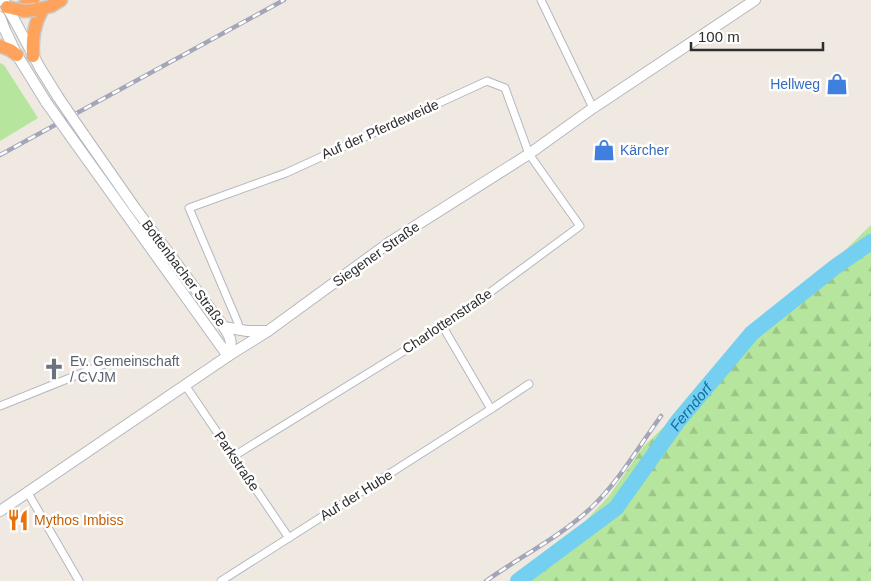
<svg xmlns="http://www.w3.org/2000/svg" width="871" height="581" font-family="Helvetica,sans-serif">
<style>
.grass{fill:#b6e59e}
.forest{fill:url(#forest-firs)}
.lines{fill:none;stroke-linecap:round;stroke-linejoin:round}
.river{stroke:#75cff0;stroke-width:16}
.street-casing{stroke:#b4b7c1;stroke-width:9}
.secondary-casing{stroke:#b4b7c1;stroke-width:12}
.highway-casing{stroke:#c9c9c9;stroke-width:15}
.street{stroke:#fff;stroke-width:7}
.secondary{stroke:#fff;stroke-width:10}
.highway{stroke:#ffa35c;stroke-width:12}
.rail-casing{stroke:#a3a6b8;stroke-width:4.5}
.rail{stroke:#fff;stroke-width:2.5;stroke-dasharray:8;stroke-linecap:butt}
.secondary-bridge-casing{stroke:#b4b7c1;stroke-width:12;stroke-linecap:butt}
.highway-bridge-casing{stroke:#c9c9c9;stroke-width:15;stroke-linecap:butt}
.secondary-bridge{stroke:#fff;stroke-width:10}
.highway-bridge{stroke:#ffa35c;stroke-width:12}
.labels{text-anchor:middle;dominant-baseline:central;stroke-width:5;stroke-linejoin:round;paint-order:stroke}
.shop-label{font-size:14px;fill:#366cbe;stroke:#fff;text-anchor:end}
.street-label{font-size:14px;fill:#2e2e2e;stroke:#fff}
.worship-label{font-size:14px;fill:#5b616d;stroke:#fff;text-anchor:start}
.food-label{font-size:14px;fill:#c56008;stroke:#fff;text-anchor:start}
.water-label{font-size:15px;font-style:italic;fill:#0d6fa3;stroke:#fff}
</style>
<defs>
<pattern id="forest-firs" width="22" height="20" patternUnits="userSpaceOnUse" patternTransform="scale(1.25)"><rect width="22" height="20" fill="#b6e59e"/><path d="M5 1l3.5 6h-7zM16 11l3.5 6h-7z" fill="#9dc588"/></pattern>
</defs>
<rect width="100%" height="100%" fill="#efe9e1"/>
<path class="grass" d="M0,63l4,2 34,53 -38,23z"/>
<path class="forest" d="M871,225v356h-362l67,-50 33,-35 35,-50z"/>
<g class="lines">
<path class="river" id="s1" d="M518,581l98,-73 62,-87 74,-88 83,-66 36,-25"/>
<g class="street-casing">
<g id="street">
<path d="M541,0l52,108"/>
<path d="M185,385l104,153"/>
<path d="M0,406l112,-45"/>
<path d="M491,409l38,-25"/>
<path d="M234,456l209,-129 137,-101 -51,-72 -24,-66 -18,-7 -201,92 -97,35 49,115 1,7"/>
<path d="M28,493l51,88"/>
<path d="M221,581l270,-172 -48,-82"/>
</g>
</g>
<g class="secondary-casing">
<g id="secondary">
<path d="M16,23l24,45 18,29"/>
<path d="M5,30l12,25 29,47"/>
<path d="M84,135l51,73 89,119c7,11 9,16 4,29"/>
<path d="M71,137l157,219"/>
<path d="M224,327l23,4h21"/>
<path d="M0,511l228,-155 40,-25 122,-89 139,-88 64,-46 162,-108"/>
</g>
</g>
<g class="highway-casing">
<g id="highway">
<path d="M36,10l15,-4 10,-6"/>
<path d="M0,21l33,-21"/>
<path d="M0,46l10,4 7,5"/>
<path d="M33,56c-1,-18 1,-31 9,-46"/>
</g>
</g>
<use href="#street" class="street"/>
<use href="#secondary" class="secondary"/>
<use href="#highway" class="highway"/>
<g class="rail-casing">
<g id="rail">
<path d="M0,155l284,-155"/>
<path d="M486,581c35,-25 76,-45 107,-75 27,-26 46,-60 68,-90"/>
</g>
</g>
<use href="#rail" class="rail"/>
<g class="secondary-bridge-casing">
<g id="secondary-bridge">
<path d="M3,0l13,23"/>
<path d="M0,17l5,13"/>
<path d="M58,97l26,38"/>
<path d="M46,102l25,35"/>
</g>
</g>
<g class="highway-bridge-casing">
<path id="highway-bridge" d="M7,7l17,4 12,-1"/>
</g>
<use href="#secondary-bridge" class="secondary-bridge"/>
<use href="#highway-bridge" class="highway-bridge"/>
</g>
<defs>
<g id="shop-bare" transform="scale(1.725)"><path d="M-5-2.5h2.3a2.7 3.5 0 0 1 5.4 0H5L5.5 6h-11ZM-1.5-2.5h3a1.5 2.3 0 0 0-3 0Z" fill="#3f7fe0" stroke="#fff" stroke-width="2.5" paint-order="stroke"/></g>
<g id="church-bare" transform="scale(1.725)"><path d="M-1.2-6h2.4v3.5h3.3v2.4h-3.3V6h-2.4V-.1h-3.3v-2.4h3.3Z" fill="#6b7280" stroke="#fff" stroke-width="2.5" paint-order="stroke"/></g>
<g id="restaurant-bare" transform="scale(1.725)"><path d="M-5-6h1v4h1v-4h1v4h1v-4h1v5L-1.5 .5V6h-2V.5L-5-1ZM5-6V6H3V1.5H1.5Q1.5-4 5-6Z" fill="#e8710a" stroke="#fff" stroke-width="2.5" paint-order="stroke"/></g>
</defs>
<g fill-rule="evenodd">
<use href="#shop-bare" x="837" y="84"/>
<use href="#shop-bare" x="604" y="150"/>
<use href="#church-bare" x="54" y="369"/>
<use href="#restaurant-bare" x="18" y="520"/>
</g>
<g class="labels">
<g class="shop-label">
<text x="820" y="84">Hellweg</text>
<text x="620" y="150" text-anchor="start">Kärcher</text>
</g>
<g class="street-label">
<text transform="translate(380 129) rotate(-24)">Auf der Pferdeweide</text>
<text transform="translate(376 254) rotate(-35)">Siegener Straße</text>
<text transform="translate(184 273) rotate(53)">Bottenbacher Straße</text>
<text transform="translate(447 321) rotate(-34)">Charlottenstraße</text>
<text transform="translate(237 461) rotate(56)">Parkstraße</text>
<text transform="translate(356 495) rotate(-32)">Auf der Hube</text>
</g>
<g class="worship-label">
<text x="70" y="361">Ev. Gemeinschaft<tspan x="70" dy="16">/ CVJM</tspan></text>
</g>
<g class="food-label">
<text x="34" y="520">Mythos Imbiss</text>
</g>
<g class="water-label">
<text stroke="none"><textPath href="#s1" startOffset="248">Ferndorf</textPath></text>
</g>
</g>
<path d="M691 42v8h132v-8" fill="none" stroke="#2e2e2e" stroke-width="2.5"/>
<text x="698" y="42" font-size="15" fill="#2e2e2e" stroke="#ffffff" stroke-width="4" paint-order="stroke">100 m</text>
</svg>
